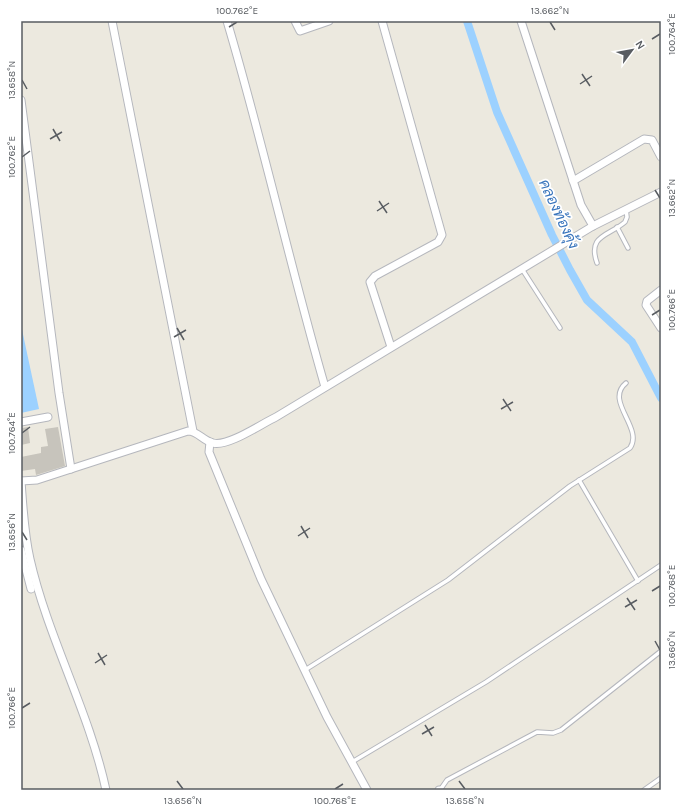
<svg xmlns="http://www.w3.org/2000/svg" width="682" height="811" font-family="Karla,Sarabun,sans-serif">
<style>
.water{fill:#9cd1ff}
.lines{fill:none;stroke-linecap:round;stroke-linejoin:round}
.canal{stroke:#9cd1ff;stroke-width:8}
.building{fill:#c7c4bc}
.lane-casing{stroke:#b5b7bd;stroke-width:5.5}
.street-casing{stroke:#b5b7bd;stroke-width:9}
.lane{stroke:#fff;stroke-width:3.5}
.street{stroke:#fff;stroke-width:7}
.ticks{fill:none;stroke:#585c61;stroke-width:1.5}
.labels{text-anchor:middle;dominant-baseline:central;stroke-width:3.5;stroke-linejoin:round;paint-order:stroke}
.water-label{font-size:15px;font-style:italic;fill:#3a75bc;stroke:#fff}
.neatline{fill:none;stroke:#585c61;stroke-width:1.5}
.ticks-label{font-size:10px;text-anchor:middle;fill:#585c61}
</style>
<rect width="100%" height="100%" fill="#ece9df"/>
<path class="water" d="M21,325l18,84 -18,4z"/>
<g class="lines">
<path class="canal" d="M467,21l30,91 55,123 18,35 17,30 45,42 29,56"/>
</g>
<g class="building">
<path d="M28,427l2,16 -9,2v-15l1,-2z"/>
<path d="M58,427l7,39 -29,9 -1,-6 -14,2v-14l20,-4v-6l7,-1 -3,-17z"/>
</g>
<g class="lines">
<g class="lane-casing">
<g id="lane">
<path d="M617,227l11,21"/>
<path d="M597,263c-10,-28 12,-27 28,-41l2,-5 -1,-8"/>
<path d="M522,269l38,59"/>
<path d="M579,480l59,101"/>
<path d="M305,670l143,-90 122,-94 60,-38c14,-20 -26,-47 -4,-65"/>
<path d="M352,762l134,-80 175,-117"/>
<path d="M440,790l7,-10 90,-48 16,1 8,-3 100,-79"/>
<path d="M644,790l17,-12"/>
</g>
</g>
<g class="street-casing">
<g id="street">
<path d="M112,21l81,410"/>
<path d="M227,21c36,121 63,245 98,366"/>
<path d="M295,21l5,10 29,-10"/>
<path d="M382,21l60,214 -4,7 -63,34 -5,6 21,65"/>
<path d="M521,21l60,184 12,21"/>
<path d="M21,100l38,293 12,76"/>
<path d="M573,181l71,-42 8,1 9,17"/>
<path d="M661,290l-14,11 -1,4 15,23"/>
<path d="M21,422l27,-5"/>
<path d="M210,442l-1,10 52,127 66,138 40,73"/>
<path d="M21,481l16,-1 151,-49c10,0 15,10 25,12 15,4 48,-19 63,-26l317,-191 68,-34"/>
<path d="M21,481c2,26 3,52 9,78 18,79 59,152 76,231"/>
<path d="M21,550l10,39"/>
<path d="M439,790h1"/>
</g>
</g>
<use href="#lane" class="lane"/>
<use href="#street" class="street"/>
</g>
<path class="ticks" d="M550,22l5,8M229,27l8,-5M652,39l8,-5M582,74l8,12M22,80l5,9M580,84l12,-8M53,129l7,12M50,139l12,-7M22,157l8,-6M655,190l5,8M379,201l8,12M377,211l12,-8M652,315l8,-5M177,328l7,12M174,337l12,-7M503,399l8,12M501,409l12,-7M22,433l8,-6M301,526l7,12M22,532l5,8M298,536l12,-8M652,591l8,-5M627,598l8,12M625,607l12,-7M655,641l5,9M98,653l7,12M95,663l12,-8M22,708l8,-5M425,725l7,11M422,734l12,-7M177,781l6,8M459,781l6,8M335,789l8,-5"/>
<g class="labels">
<g class="water-label">
<text transform="translate(559 214) rotate(65)">คลองท้องคุ้ง</text>
</g>
</g>
<rect width="682" height="811" fill="none" stroke="#ffffff" stroke-width="44"/>
<g transform="translate(632 50) rotate(58)" stroke="#ffffff" stroke-width="3" paint-order="stroke">
<path d="M0-3L7 15L0 10L-7 15Z" fill="#585c61"/>
<text y="-6" font-size="11" font-weight="bold" text-anchor="middle" fill="#585c61">N</text>
</g>
<rect x="22" y="22" width="638" height="767" class="neatline"/>
<g class="ticks-label">
<text x="237" y="14">100.762°E</text>
<text x="550" y="14">13.662°N</text>
<text transform="translate(671 34) rotate(-90)" y="4">100.764°E</text>
<text transform="translate(11 80) rotate(-90)" y="4">13.658°N</text>
<text transform="translate(11 157) rotate(-90)" y="4">100.762°E</text>
<text transform="translate(671 198) rotate(-90)" y="4">13.662°N</text>
<text transform="translate(671 310) rotate(-90)" y="4">100.766°E</text>
<text transform="translate(11 433) rotate(-90)" y="4">100.764°E</text>
<text transform="translate(11 532) rotate(-90)" y="4">13.656°N</text>
<text transform="translate(671 586) rotate(-90)" y="4">100.768°E</text>
<text transform="translate(671 650) rotate(-90)" y="4">13.660°N</text>
<text transform="translate(11 708) rotate(-90)" y="4">100.766°E</text>
<text x="183" y="804">13.656°N</text>
<text x="335" y="804">100.768°E</text>
<text x="465" y="804">13.658°N</text>
</g>
</svg>
